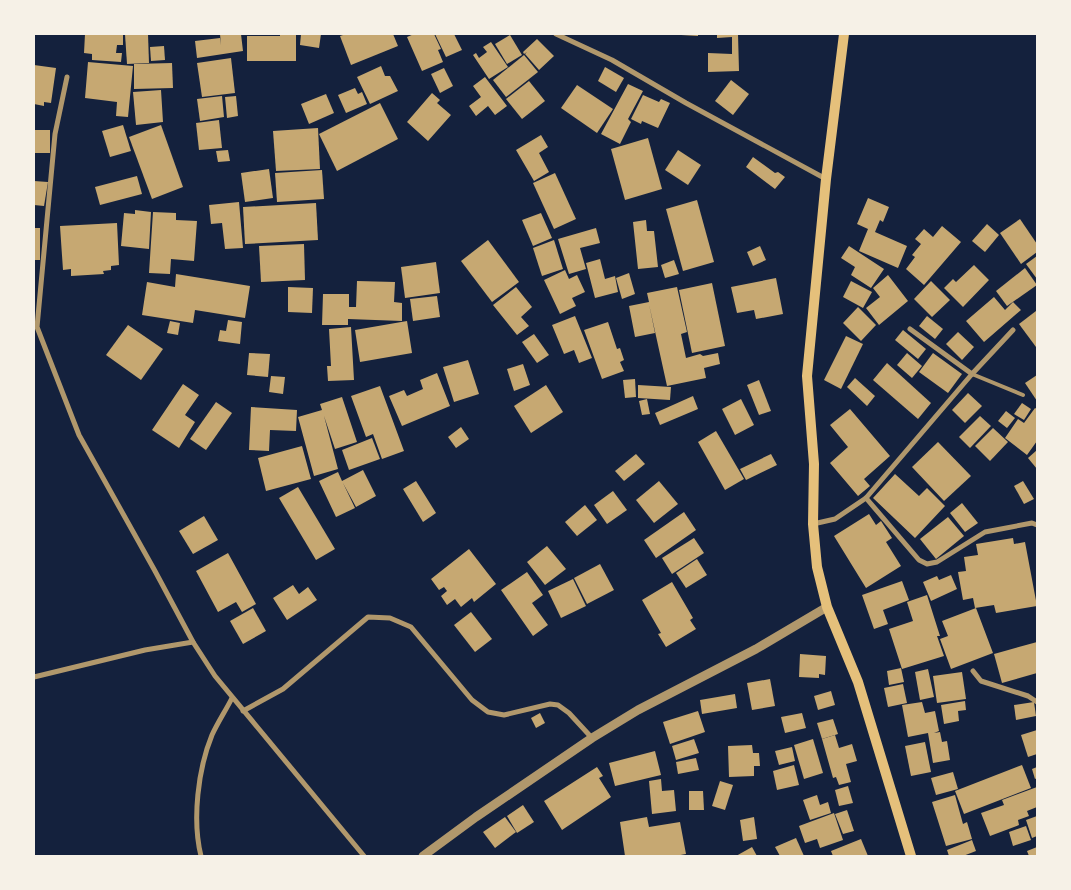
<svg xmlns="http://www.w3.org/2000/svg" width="1071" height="890" font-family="'Noto Serif',serif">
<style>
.building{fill:#c6a872}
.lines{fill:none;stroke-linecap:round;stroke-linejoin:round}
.service{stroke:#b1986c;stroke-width:4}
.minor{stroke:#b1986c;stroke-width:5}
.tertiary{stroke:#b1986c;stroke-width:9}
.secondary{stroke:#e5c07b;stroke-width:10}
</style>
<rect width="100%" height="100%" fill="#14213d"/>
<g class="building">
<path d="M85,34l38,1v10h-6l-1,8h6l-1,9 -29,-2v-6l-8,-1z"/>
<path d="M125,34h23l1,29 -22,1z"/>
<path d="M220,34h21l2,17 -46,7 -2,-17 25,-3 1,7z"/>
<path d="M280,34h16v27h-49v-25h33z"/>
<path d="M301,34h20l-2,14 -19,-3z"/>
<path d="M346,34h47l5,12 -47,19 -11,-29z"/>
<path d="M414,34h20l7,15 -3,1 5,12 -21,9 -15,-34z"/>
<path d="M435,34h19l8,16 -16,7z"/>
<path d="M681,34h17v2l-17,-1z"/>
<path d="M717,34h21l1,37 -31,1v-19l24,1v-17l-15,1z"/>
<path d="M510,35l12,20 -15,9 -12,-20z"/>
<path d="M537,39l17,17 -15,14 -14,-16 2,-2 -3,2 -1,-2z"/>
<path d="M491,42l17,25 -19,12 -16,-24 3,-2 3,5 8,-6 -4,-5z"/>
<path d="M164,46l1,14 -14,1 -1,-14z"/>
<path d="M524,55l14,17 -32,25 -13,-17z"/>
<path d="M231,58l4,35 -33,4 -5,-34z"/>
<path d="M88,62l45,4 -5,51 -12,-1 1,-14 -32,-4z"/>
<path d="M172,63l1,25 -39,1v-25z"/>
<path d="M34,65l22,3 -5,35 -7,-1v4l-10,-2z"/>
<path d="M381,66l4,10h5l8,15 -28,13 -13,-27z"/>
<path d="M605,67l19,11 -8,14 -18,-11z"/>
<path d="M444,68l9,18 -13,7 -9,-19z"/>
<path d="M485,77l22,29 -12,9 -7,-9 -12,10 -7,-10 12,-9 -8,-11z"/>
<path d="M731,80l18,14 -16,21 -18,-14z"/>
<path d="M529,81l16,20 -23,18 -16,-20z"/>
<path d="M628,84l15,7 -15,28 3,3 -11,22 -19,-10z"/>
<path d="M577,85l36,24 -16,24 -36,-25z"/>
<path d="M355,88l3,6 4,-2 5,12 -21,9 -8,-18z"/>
<path d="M161,90l2,32 -27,3 -3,-33z"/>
<path d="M432,93l8,7 -3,3 14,12 -23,26 -21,-19z"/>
<path d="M326,94l8,19 -25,11 -8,-20z"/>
<path d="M643,95l16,7 2,-3 9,4 -12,25 -16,-7 -1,3 -10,-5z"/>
<path d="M222,96l2,21 -24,4 -3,-22z"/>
<path d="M236,96l2,20 -11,2 -2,-21z"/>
<path d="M380,103l18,36 -61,32 -18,-37z"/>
<path d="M219,120l3,28 -23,2 -3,-27z"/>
<path d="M123,125l8,26 -21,6 -8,-26z"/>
<path d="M161,125l22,62 -31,12 -23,-62z"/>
<path d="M318,128l2,41 -44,2 -3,-40z"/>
<rect x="34" y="130" width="16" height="23"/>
<path d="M541,135l7,12 -9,6 10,19 -15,9 -18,-31z"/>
<path d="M648,138l14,51 -37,11 -14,-51z"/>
<path d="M228,150l2,11 -12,1 -2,-11z"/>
<path d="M678,150l23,15 -13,20 -23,-15z"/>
<path d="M753,157l22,16 3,-1 7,5 -10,12 -29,-22z"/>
<path d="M269,169l4,29 -28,4 -4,-29z"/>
<path d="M322,170l2,29 -47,3 -2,-29z"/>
<path d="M555,173l21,46 -22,10 -21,-46z"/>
<path d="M137,176l5,18 -42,11 -5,-18z"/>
<path d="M34,181l14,1 -4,24 -10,-1z"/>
<path d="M868,198l21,9 -6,15 -3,-2 -5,12 32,14 -9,22 -39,-17 9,-22 -11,-5z"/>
<path d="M697,200l17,62 -31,9 -17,-62z"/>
<path d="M239,202l4,46 -18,1 -3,-26 -11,1 -2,-19z"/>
<path d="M316,203l2,37 -73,4 -2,-37z"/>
<path d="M135,210l16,2 -2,37 -28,-3 3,-33 11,1z"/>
<path d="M153,212l23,1v7l21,1 -3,40 -23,-2 -1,15 -21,-1z"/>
<path d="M541,213l11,25 -19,8 -11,-26z"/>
<path d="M1020,219l17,25v8l-16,12 -21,-31z"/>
<path d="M646,220l1,11h7l4,36 -20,2 -5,-47z"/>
<path d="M117,223l2,42 -8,1v4l-8,1 1,3 -33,2v-7l-8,1 -3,-44z"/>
<path d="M987,224l12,11 -14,17 -13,-11z"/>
<path d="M942,226l19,16 -37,43 -18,-16 9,-12 -3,-2 9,-11 -6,-5 9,-10 9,8z"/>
<rect x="34" y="228" width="6" height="32"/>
<path d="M596,228l4,15 -20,5 6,21 -17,5 -11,-35z"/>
<path d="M488,240l31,42 -27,20 -31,-41z"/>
<path d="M554,240l9,29 -21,7 -9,-28z"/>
<path d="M304,244l1,36 -44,2 -2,-36z"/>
<path d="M760,246l6,14 -13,6 -6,-14z"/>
<path d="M849,246l35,23 -13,19 -20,-13 4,-8 -14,-9z"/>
<path d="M1037,256v23l-11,-15z"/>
<path d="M600,259l5,20 10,-3 3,16 -23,6 -9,-35z"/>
<path d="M674,260l5,14 -14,4 -4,-13z"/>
<path d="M436,262l4,31 -35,5 -4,-31z"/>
<path d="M974,265l15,15 -26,27 -19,-19 9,-9 3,3z"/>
<path d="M1025,268l12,17 -30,21 -11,-15z"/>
<path d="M565,270l4,9 8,-4 8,17 -13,6 4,8 -16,8 -16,-34z"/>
<path d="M629,273l6,21 -13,5 -6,-21z"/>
<path d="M176,274l74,12 -5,32 -50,-8 -2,13 -51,-8 5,-33 28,5z"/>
<path d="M888,275l20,26 -29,24 -13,-17 14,-11 -7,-9z"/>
<path d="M776,278l7,36 -27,5 -2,-9 -17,3 -6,-26z"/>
<path d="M357,281l38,1 -1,20 8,1v18l-54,-2v6h-26l1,-31h26v13h7z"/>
<path d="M851,281l21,11 -9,16 -20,-11z"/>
<path d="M931,281l19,19 -18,17 -18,-18z"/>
<path d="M712,283l13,63 -33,7 -13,-63z"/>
<path d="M288,287l25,1 -1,25 -24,-1z"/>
<path d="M516,287l16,20 -11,10 8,9 -12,9 -24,-30z"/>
<path d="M677,287l10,45 -6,2 5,24 14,-4 3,2 15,-3 2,11 -16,4 2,10 -39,8 -18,-82 6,29 -20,4 -6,-31 20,-4 -2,-9z"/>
<path d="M437,296l3,21 -27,4 -3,-22z"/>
<path d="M994,297l11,13 8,-8 8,8 -37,32 -18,-21z"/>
<path d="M858,307l18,18 -15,16 -18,-18z"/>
<path d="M1036,311l1,35 -1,1 -17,-23z"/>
<path d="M575,316l17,42 -13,5 -5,-13 -10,4 -12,-29z"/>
<path d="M927,316l16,13 -8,10 -16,-13z"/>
<path d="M228,320l14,2 -2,22 -22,-3 2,-11 6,1z"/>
<path d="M170,321l10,2 -2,12 -11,-2z"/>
<path d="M407,321l5,32 -52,9 -5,-32z"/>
<path d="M608,322l9,27 3,-1 4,12 -4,2 4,9 -22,8 -18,-49z"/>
<path d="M128,325l35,24 -22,31 -35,-25z"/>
<path d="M351,327l3,53 -26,1 -1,-15h4l-2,-37z"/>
<path d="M903,330l23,19 -8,10 -23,-19z"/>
<path d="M958,332l16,15 -12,13 -16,-16z"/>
<path d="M534,334l15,21 -12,8 -15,-21z"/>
<path d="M846,336l17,8 -22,45 -17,-9z"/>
<path d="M249,353l21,1 -2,23 -21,-2z"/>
<path d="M907,353l15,13 -10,12 -15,-13z"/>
<path d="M933,353l29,21 -14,19 -29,-21z"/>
<path d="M468,360l11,34 -25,8 -11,-35z"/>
<path d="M887,363l44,40 -13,16 -45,-39z"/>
<path d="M523,364l7,21 -16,6 -7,-22z"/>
<path d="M437,373l13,33 -48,20 -13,-30 15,-6 3,6 16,-7 -3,-9z"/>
<path d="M1037,375v26l-12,-18z"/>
<path d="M271,376l14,1 -2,17 -14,-2z"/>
<path d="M855,378l20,18 -8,10 -20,-19z"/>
<path d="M635,379l1,18 -11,1 -2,-18z"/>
<path d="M759,380l12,31 -12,4 -12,-30z"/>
<path d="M183,384l16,11 -14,20 10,7 -16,26 -27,-18z"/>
<path d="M546,385l17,27 -32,21 -17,-27z"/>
<path d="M638,385l33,2 -1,13 -32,-2z"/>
<path d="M380,386l24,65 -22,8 -9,-25 -7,3 -15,-41z"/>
<path d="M968,393l14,13 -17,17 -13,-13z"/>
<path d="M693,396l5,13 -38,16 -5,-12z"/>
<path d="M342,397l15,45 -22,7 -11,-33 14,53 -24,7 -16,-59 24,-7 -2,-6z"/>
<path d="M647,399l3,15 -8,1 -3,-14z"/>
<path d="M741,399l13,26 -19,10 -13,-26z"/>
<path d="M216,402l16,11 -26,37 -16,-11z"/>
<path d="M1022,403l9,6 -7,11 -10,-6z"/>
<path d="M251,407l46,3 -1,21 -26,-1 -1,21 -20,-1z"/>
<path d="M1035,408l2,1v32l-10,14 -22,-17 13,-19 6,4z"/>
<path d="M850,409l40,47 -26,23 6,7 -12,10 -28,-33 18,-16 -18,-22z"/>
<path d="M1006,411l9,7 -8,10 -9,-7z"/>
<path d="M980,416l11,10 -21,22 -11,-11z"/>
<path d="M461,427l8,12 -13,9 -8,-11z"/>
<path d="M993,428l15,14 -18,19 -15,-15z"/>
<path d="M716,431l28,48 -19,11 -27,-48z"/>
<path d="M372,438l8,21 -31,11 -7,-20z"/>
<path d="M938,442l33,34 -27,25 -32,-34z"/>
<path d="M302,446l9,33 -45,12 -8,-33z"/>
<path d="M1037,450v19l-9,-11z"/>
<path d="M636,454l9,10 -21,17 -9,-10z"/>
<path d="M771,454l6,11 -31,15 -6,-11z"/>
<path d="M363,470l13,26 -20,11 -13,-24 12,25 -19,9 -17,-36 19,-9 4,9z"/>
<path d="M895,474l24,22 8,-8 18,18 -30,32 -42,-40z"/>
<path d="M416,481l20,32 -13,9 -20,-33z"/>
<path d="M659,481l19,23 -24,19 -18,-23z"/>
<path d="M1023,481l11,18 -10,5 -10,-18z"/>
<path d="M298,487l37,62 -19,11 -37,-62z"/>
<path d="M613,491l14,19 -20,14 -13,-19z"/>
<path d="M962,503l16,20 -13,9 -15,-19z"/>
<path d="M585,505l12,15 -20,16 -12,-14z"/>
<path d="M684,512l12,18 -40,28 -12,-18z"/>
<path d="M869,514l7,11 5,-4 11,17 -6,4 15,24 -35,22 -32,-52z"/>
<path d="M204,516l14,24 -25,14 -14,-23z"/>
<path d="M948,517l16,19 -28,23 -16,-20z"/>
<path d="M694,538l10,15 -32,21 -10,-16z"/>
<path d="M1013,538l1,6 11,-2 12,64 -41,7 -2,-8 -19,3 -2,-10 -10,2 -5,-28 8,-1 -2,-14 14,-2 -2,-11z"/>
<path d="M547,546l19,23 -21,16 -18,-23z"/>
<path d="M469,549l27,35 -22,18 -2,-4 -11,9 -6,-8 -8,6 -6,-9 6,-5 -3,-4 -5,3 -8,-11z"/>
<path d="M228,553l28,51 -14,8 -6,-10 -18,10 -22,-41z"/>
<path d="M697,559l10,16 -21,13 -10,-15z"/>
<path d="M600,564l14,26 -27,14 -13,-26z"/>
<path d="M527,572l16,23 -11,8 16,22 -15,11 -32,-46z"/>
<path d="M951,575l6,14 -26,12 -8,-19 14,-6 2,4z"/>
<path d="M573,579l13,27 -25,12 -13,-27z"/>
<path d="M902,581l7,19 -26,10 5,14 -14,5 -12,-34z"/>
<path d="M672,582l21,36 -3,2 6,9 -30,18 -8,-13 3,-1 -19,-33z"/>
<path d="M293,585l6,9 9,-7 9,13 -30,20 -14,-22z"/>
<path d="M927,595l13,41h-3l7,20 -42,13 -13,-40 24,-8 -6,-19z"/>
<path d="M253,608l13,23 -23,13 -13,-23z"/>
<path d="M976,608l17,45 -42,16 -11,-30 8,-3 -6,-15z"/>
<path d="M471,612l21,27 -17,13 -21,-27z"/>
<path d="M1037,642v31l-35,10 -8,-29z"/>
<path d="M800,654l26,2 -1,19 -6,-1v4l-20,-1z"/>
<path d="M901,668l3,14 -15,3 -2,-14z"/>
<path d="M928,669l6,28 -14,3 -5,-28z"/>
<path d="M962,672l4,27 -29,4 -4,-27z"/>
<path d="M770,679l5,27 -23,4 -5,-27z"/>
<path d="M903,684l4,19 -19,4 -4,-19z"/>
<path d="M831,691l4,14 -17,5 -4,-14z"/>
<path d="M735,694l2,14 -35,6 -2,-14z"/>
<path d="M965,701l1,9 -8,1 1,10 -15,3 -3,-19z"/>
<path d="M922,702l3,11 10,-2 4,20 -5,2 6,-1 2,10 5,-1 3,19 -17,3 -5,-30 -20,4 -6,-32z"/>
<path d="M1034,702l2,14 -20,4 -2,-15z"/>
<path d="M698,711l7,21 -35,12 -7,-22z"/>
<path d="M540,713l5,10 -9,5 -5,-10z"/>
<path d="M802,713l4,15 -21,5 -4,-16z"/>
<path d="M833,719l5,15 -16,5 -5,-16z"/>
<path d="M1037,730v24l-9,3 -7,-22z"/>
<path d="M835,735l4,13 13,-4 5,17 -11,3 5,18 -12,3 -3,-8 -3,1 -11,-39z"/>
<path d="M694,739l5,14 -23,7 -4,-14z"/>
<path d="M813,739l10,34 -19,6 -10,-34z"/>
<path d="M925,742l6,30 -20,4 -6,-30z"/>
<path d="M752,745l1,8h6l1,13h-6v10l-25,1 -1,-31z"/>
<path d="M792,747l3,14 -16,4 -4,-14z"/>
<path d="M655,751l6,24 -46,11 -6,-23z"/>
<path d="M696,758l3,12 -21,4 -2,-12z"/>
<path d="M794,765l5,20 -22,5 -4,-19z"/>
<path d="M1022,765l9,23 -67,26 -9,-23z"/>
<path d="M597,767l6,9 -4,2 12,19 -49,33 -18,-29z"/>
<path d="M1037,767v11l-2,1 -3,-10z"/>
<path d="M953,772l5,17 -22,6 -5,-17z"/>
<path d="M661,779l1,12 12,-1 2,21 -24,3 -3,-33z"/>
<path d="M720,781l13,4 -8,25 -13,-4z"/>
<path d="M848,786l5,17 -14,3 -4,-16z"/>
<path d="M1037,787v20l-10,4 2,5 -11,4 1,5 -29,11 -9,-23 23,-8 -2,-5z"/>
<path d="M689,791h14l1,19h-15z"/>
<path d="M817,795l3,10 8,-3 3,11 -21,7 -7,-20z"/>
<path d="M955,795l8,29 4,-2 5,17 -26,7 -14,-44z"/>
<path d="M523,805l11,17 -17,11 -10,-17z"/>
<path d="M847,810l7,21 -11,3 -8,-20z"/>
<path d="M834,813l9,27 -23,8 -3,-9 -12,4 -6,-17z"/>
<path d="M1037,816v20l-5,2 -6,-18z"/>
<path d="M505,817l11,15 -21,16 -12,-16z"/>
<path d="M647,817l2,10 31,-5 6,32 -11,2h-50l-5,-34z"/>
<path d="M754,817l3,22 -14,2 -3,-21z"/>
<path d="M1026,826l5,14 -18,6 -4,-14z"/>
<path d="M796,838l8,18h-24l-5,-9z"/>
<path d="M861,839l7,17h-35l-2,-5z"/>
<path d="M972,840l4,11 -13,5h-14l-2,-6z"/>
<path d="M752,847l5,9h-21z"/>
<path d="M1037,847v9h-8l-2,-5z"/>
</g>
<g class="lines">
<path class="service" d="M972,374l51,21"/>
<g class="minor">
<path d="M556,34l56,26 74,43 140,76"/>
<path d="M67,77l-12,57 -18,193 42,108 76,136 38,71 22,34 149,180"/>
<path d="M910,329l62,45"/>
<path d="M866,498l53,62 8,4 10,-2 48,-30 47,-9 5,2"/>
<path d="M813,524l22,-5 31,-21 106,-124 41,-44"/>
<path d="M973,671l8,10 47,15 9,6"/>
<path d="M34,677l111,-27 48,-8"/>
<path d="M243,711l40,-22 85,-72 22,1 21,9 61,73 16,12 16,3 46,-11 8,1 11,8 23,25"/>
<path d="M201,856c-9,-36 -3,-87 11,-121 6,-13 14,-25 20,-37"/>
</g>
<path class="tertiary" d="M423,856l53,-39 116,-79 46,-28 118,-61 71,-42"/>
<path class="secondary" d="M844,34l-18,145 -19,197 7,88 -1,60 4,43 10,40 31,75 53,174"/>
</g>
<rect width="1071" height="890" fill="none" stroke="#f6f1e7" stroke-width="70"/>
</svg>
